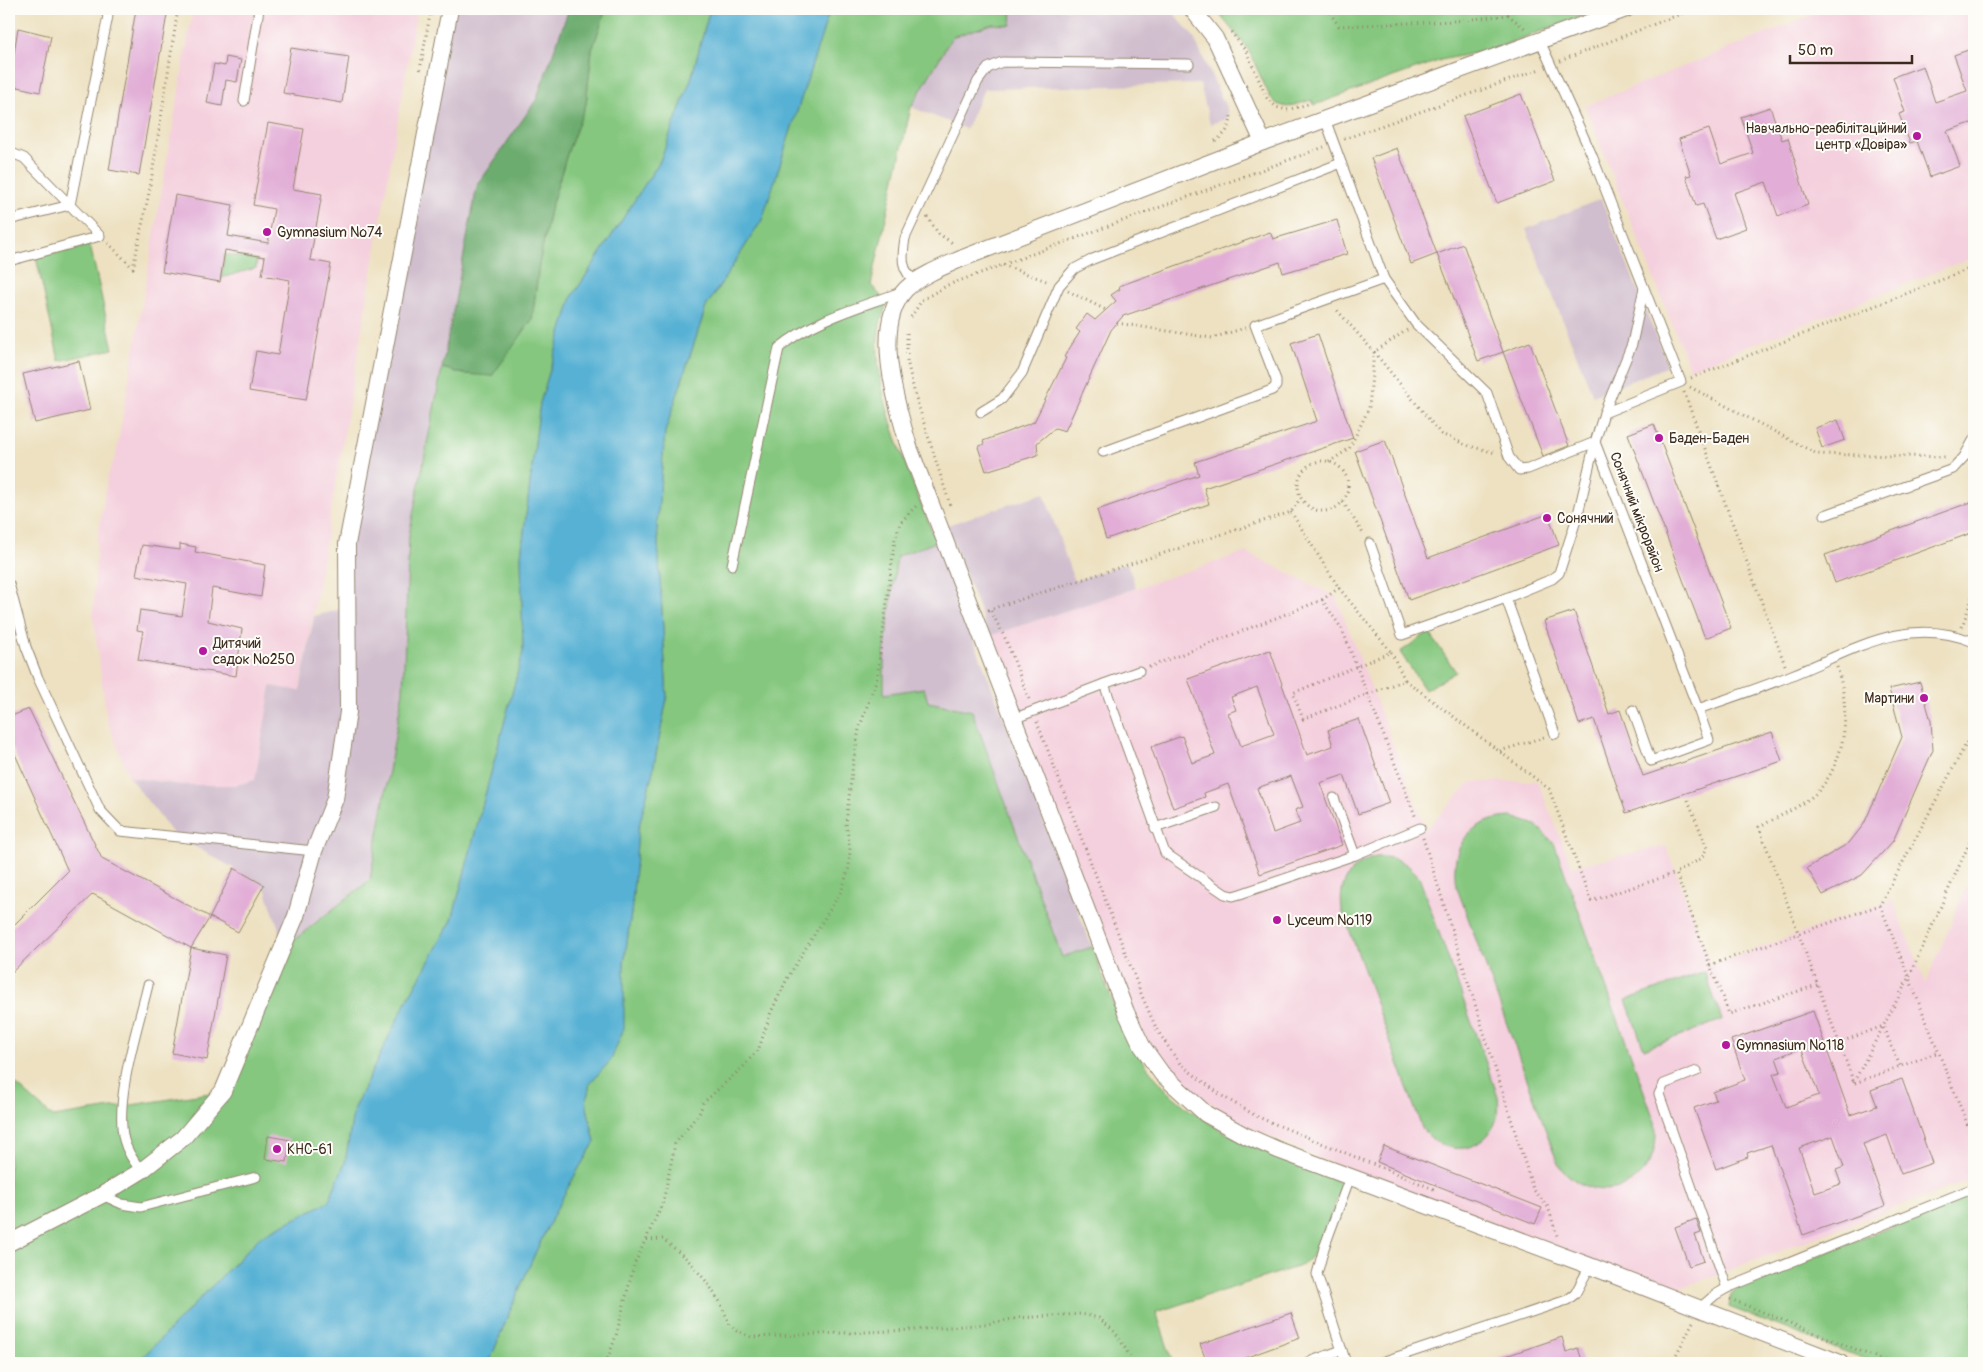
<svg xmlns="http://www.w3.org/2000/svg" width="1983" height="1372" font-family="Pangolin,sans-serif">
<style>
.built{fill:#f4cfdd}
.industrial{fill:#d0bdcd}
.green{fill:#85c77f;stroke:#60784e}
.forest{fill:#6cac6e;stroke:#546b46}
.water{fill:#56b1d4;stroke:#486e79}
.building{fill:#e2aed7;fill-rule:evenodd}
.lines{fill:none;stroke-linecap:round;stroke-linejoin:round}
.lane-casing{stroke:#948670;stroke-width:11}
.street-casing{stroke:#948670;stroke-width:18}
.path{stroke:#948670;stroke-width:3;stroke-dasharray:1 4;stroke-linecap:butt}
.lane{stroke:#fff;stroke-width:9}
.street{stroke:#fff;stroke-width:16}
.poi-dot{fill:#b5179e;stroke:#fdfcf7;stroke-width:2}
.labels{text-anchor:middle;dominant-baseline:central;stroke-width:4;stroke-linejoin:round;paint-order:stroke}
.poi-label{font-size:14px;fill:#3b2a1e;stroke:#fdfcf7;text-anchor:start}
.street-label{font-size:14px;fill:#3b2a1e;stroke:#fdfcf7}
</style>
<rect width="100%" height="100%" fill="#fdfcf7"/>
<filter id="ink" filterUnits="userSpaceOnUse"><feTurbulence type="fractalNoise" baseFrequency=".02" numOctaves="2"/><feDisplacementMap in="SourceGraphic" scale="10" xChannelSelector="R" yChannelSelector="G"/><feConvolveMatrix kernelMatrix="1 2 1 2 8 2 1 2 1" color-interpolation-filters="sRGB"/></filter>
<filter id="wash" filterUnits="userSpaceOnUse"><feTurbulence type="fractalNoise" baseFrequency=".0096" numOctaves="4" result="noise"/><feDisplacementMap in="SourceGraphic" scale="20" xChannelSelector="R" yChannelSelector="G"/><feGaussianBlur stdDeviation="1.12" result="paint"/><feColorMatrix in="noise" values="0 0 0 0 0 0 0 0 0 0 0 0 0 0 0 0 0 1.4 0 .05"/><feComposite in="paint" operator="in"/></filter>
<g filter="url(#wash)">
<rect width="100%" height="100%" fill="#ede1c1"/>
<g class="built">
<path d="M193,9h224l-117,682 -29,-5 -16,94 -19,5h-55l-52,-8 -22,-57 -14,-105 4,-75 11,-65 8,-20z"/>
<path d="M1827,9h147v248l-284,112 -105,-263z"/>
<path d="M1246,552l90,45 90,232 45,-47 66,-1 35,85 94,-20 45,119 182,-65 33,84 48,-117v311l-301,113 -357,-134 -68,-30 -59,-38 -21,-19 -20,-28 -16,-32 -143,-374z"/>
</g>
<g class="industrial">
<path d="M450,9h119l-33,91 -59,86 -68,349 -6,156 -33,189 -85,67 -21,-62 -90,-50 -45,-58 52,8h55l19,-5 16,-94 29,5 14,-75 32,-8 1,-64z"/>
<path d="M1012,9h158l23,27 35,76 -2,7 -16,5 -10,-40 -216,5 -18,40 -55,-22 41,-70 40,-13 19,1z"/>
<path d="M1601,199l67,167 -75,30 -67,-167z"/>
<path d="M1044,493l30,88 53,-18 9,25 -147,48 -42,-111z"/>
<path d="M936,542l156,405 -30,10 -90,-246 -88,-17v-38l13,-100z"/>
</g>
<g class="green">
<path d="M606,9h104l-19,70 -31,82 -88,136 -32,106 -19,153 2,96 -71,268 -47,84 -51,104 -9,55 -17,39 -67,34 -124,127h-128v-285l44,39 170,-26 62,-144 85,-67 33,-189 6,-156 33,-167 22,6 68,-54 7,-55 11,-55 18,-59 18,-47 6,-54z"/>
<path d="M830,9h182l-1,16 -19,-1 -40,13 -41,70 -40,178 16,18c-3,8 -6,17 -8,26 -10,60 36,157 57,213l-39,14 -13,100v38l40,-6 4,14 44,9 90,246 30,-10c17,45 32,92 63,130 43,54 126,81 188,106l-24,65 -16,17 -147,47 17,51h-684c30,-75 62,-153 106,-221l-9,-39 4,-20 21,-23 21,-154 6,-76 14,-55 15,-77 -10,-174 8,-92 41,-125 56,-87z"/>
<path d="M1215,9h386l-111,41 -49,10 -127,45 -2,-5 -25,7 -10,-3 -7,-7 -22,-48z"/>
<path d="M90,245l23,104 -54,12 -23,-104z"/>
<path d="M225,254l32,6 -1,8 -35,10z"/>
<path d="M1429,632l27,40 -31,18 -25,-38z"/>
<path d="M1512,817l24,8 18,18 101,279c10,63 -59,93 -97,42l-102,-279c-7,-40 16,-67 56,-68z"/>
<path d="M1376,857c19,-1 31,5 43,20l79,219c7,49 -47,72 -76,32l-80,-218c-4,-27 8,-45 34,-53z"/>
<path d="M1705,972l17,48 -78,29 -18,-49z"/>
<path d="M1974,1194v169h-99l-146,-56 2,-13 6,-6z"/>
</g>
<path class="forest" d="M569,9h37l-14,41 -6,54 -18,47 -18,59 -11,55 -7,55 -40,56 -28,-2 -22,-6 35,-182 59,-86z"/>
<path class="water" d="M710,9h120l-68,211 -56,87 -41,125 -8,92 10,174 -15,77 -14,55 -6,76 -8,57v65l-13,32 -21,23 -4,20 9,39c-44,68 -76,146 -106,221h-352l124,-127 67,-34 17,-39 9,-55 51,-104 47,-84 71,-268 -2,-96 19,-153 32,-106 88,-136 31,-82z"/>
<g id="blocks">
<g class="building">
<path d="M136,9h32l-29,166 -30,-5z"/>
<path d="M18,28l33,8 -11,56 -31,-7z"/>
<path d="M291,48l58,9 -7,46 -59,-10z"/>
<path d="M1974,48v74l-27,9 13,35 -30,11 -13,-36 -7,2 -11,-29 6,-2 -12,-35 30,-11 12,36 32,-11 -13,-36z"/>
<path d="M226,57l15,3 -4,22 -11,-2 -4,26 -15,-3 7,-39 11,2z"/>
<path d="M1521,94l34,87 -58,22 -34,-87z"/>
<path d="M1770,107l12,33 6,-2 20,67 -30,11 -12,-34 -32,11 12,35 -30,11 -13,-35 -7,2 -10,-30 5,-1 -12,-36 30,-10 12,35 32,-11 -12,-36z"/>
<path d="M268,123l36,6 -11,60 29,5 -12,66 21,4 -25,136 -57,-9 7,-40 22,4 12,-75 -28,-5 3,-18 -40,-7 -5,32 -58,-10 13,-77 58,10 -5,31 40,7 6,-34 -21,-4z"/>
<path d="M1397,148l40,106 -26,10 -40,-106z"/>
<path d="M1337,220l10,34 -64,19 -3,-11 -157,54 -12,14 -46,101 -10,-3 -18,15 1,12 -52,16 -8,-24 6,-3 -1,-3 51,-19 32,-64 -2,-1 16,-25 -4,-3 11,-15 8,6 21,-19 -5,-6 9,-6 -1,-3 151,-54 3,7z"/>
<path d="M1463,244l40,108 -25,9 -41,-107z"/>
<path d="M1318,334l35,104 -149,50 5,16 -103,35 -9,-29 102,-35 -4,-13 122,-41 -26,-78z"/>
<path d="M1530,342l39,104 -26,10 -40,-104z"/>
<path d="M79,361l11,49 -55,13 -12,-49z"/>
<path d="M1838,420l7,20 -23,8 -7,-20z"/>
<path d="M1654,424l77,204 -26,10 -77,-204z"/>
<path d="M1385,440l43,118 120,-44 11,31 -150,55 -54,-149z"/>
<path d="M1974,501v31l-139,51 -10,-28z"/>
<path d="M180,544l16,3 -1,5 70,13 -4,32 -49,-9 -4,33 34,8 -6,47 -98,-16 5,-29 -6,-1 3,-20 42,6 5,-32 -51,-9 6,-30 38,5z"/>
<path d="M1574,611l35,103 11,-4 23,66 129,-44 10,29 -156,52 -32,-94 -15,5 -35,-103z"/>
<path d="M1270,650l37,105 26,-9 -5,-16 31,-11 30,84 -31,11 -14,-39 -24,8 22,62 -82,29 -32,-90 -24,9 1,4 -32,11 -22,-61 31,-11 10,27 23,-8 -27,-76zM1257,687l17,47 -33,12 -13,-33 8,-3 -5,-13zM1291,776l12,31 -8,3 5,13 -27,10 -16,-45z"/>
<path d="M1920,682l11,39 2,29 -40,91 -31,34 -39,20 -16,-27 42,-25 15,-19 38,-87 -13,-48z"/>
<path d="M29,709l73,150 108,58 -19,31 -98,-54 -84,81v-45l59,-59 -59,-130v-24z"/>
<path d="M234,868l30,17 -26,47 -28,-15z"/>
<path d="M191,948l35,7 -19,105 -35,-7z"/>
<path d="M1813,1011l37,104 27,-9 -6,-16 31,-11 30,84 -31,11 -14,-39 -24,9 22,62 -82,29 -32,-90 -24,8 1,4 -32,12 -22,-61 22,-8 -3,-8 32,-12 -14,-40zM1801,1048l18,47 -33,12 -13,-33 8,-2 -5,-14zM1833,1136l11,31 -8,3 5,14 -26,9 -16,-45z"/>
<path d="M268,1136l22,4 -3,22 -22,-3z"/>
<path d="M1384,1146l158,62 -7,16 -158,-62z"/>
<path d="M1696,1219l5,14 -6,2 9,26 -15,5 -14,-39z"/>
<path d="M1291,1313l9,25 -64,23 1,2h-30l-7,-19z"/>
<path d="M1562,1337l4,15 12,-4 5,15h-91l-1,-2z"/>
</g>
</g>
</g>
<g filter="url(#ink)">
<use href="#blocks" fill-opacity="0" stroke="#948670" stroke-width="1"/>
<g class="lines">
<g class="lane-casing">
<g id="lane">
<path d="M244,101l15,-92"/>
<path d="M9,152l15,6 76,78 -91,25"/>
<path d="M70,205l38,-189 -4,-7"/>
<path d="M9,220l61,-15"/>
<path d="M1384,279l32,45 71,69 22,64 10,13 9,-1 67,-27 9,-29 77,-31 -90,-229 -51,-112"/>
<path d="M917,282c-17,-11 -15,-25 -12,-44l73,-157 10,-13 14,-6 187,2"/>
<path d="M981,412l21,-13 20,-26 37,-87 15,-17 19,-10 248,-96"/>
<path d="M1604,413l28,-69 12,-56"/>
<path d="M1103,452l169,-62 4,-4v-6l-21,-55 129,-46 -59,-160"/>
<path d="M1825,515l128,-46 11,-12 10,-18"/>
<path d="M1370,543l32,92 104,-37 46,-19 7,-6 19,-59 17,-72 103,267c31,-11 63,-21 94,-34 62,-25 114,-60 182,-33"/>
<path d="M732,565l47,-217c34,-29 83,-41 124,-57"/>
<path d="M9,584l17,63 12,31 62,132 20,21 194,20"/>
<path d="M1506,598l49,136"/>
<path d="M1104,684l35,-13"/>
<path d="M1633,710l18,51 58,-21 -11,-31"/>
<path d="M1013,719l91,-35 61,169 60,41 8,2 7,-2 115,-39 65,-27"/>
<path d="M1334,798l21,57"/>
<path d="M1155,828l61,-21"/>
<path d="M1697,1071l-33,13 -5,10 68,194"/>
<path d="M141,1171c-7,-10 -14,-19 -17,-31 -10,-41 14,-113 24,-155"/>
<path d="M102,1195l20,9 19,3 115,-30"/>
<path d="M1700,1308l15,-13 12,-7 247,-100"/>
<path d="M1306,1363l36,-13"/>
<path d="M1346,1363l-29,-89 7,-26 26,-71"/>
<path d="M1379,1363l188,-63 8,-6 15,-28"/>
</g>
</g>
<g class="street-casing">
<g id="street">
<path d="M1192,9l23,29 48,104"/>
<path d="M1626,9l-363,133 -300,116c-18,8 -42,17 -57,31 -35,36 -9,117 3,158l217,565 16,34 20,28 44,40 38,21 34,15 312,116 250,97"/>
<path d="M9,1243l93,-48 39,-24 42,-33 40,-47 73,-175 18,-65 21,-52 13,-87 -1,-168 103,-535"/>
</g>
</g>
<g class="path">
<path d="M1327,9l12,17 116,-5 53,-6 19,15"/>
<path d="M1506,9l2,6"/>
<path d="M1231,32l15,19 21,47 9,9 11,3 21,-6"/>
<path d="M1560,61l133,-52"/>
<path d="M420,70l11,-61"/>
<path d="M1344,139l196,-70"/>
<path d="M1215,141c11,-7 16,-14 16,-27"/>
<path d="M927,217l12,17 15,10"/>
<path d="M108,243l25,25 17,-80 28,-179"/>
<path d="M1003,265l46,17"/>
<path d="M1068,291l38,19"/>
<path d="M911,317l11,-17 26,-15 376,-138"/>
<path d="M1117,323l95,15 33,-10"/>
<path d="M1407,330l-33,22 67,82 28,12 27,7"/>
<path d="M907,354v-21"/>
<path d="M907,360l8,35 35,110"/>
<path d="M1691,378l283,-111"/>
<path d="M1690,387l127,67 130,3"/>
<path d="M1684,392l101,273"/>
<circle cx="1323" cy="486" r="25"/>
<path d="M1329,462l20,-13 20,-41 5,-56 -38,-43"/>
<path d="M1970,468l4,7"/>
<path d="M1343,502l21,33"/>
<path d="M1291,512l48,76 52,64"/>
<path d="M1322,600l17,-12"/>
<path d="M988,610l303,-98 9,-13"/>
<path d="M991,611l15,29 24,62"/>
<path d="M1962,627l12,-35"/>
<path d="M1391,652l14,28 -102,39 -10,-26z"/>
<path d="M1149,667l173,-67 20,29 74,189"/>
<path d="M1837,667c13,40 11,87 -16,121 -13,16 -44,29 -62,39l95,256"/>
<path d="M1405,680l144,109 42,112 85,-28"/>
<path d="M1037,722l105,274 15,34 23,34 42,32 36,21 178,73"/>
<path d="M1974,729l-94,176 94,236"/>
<path d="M1500,751l44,-14"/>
<path d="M1688,800l19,48 -5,10 -26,15 34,92"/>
<path d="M1423,838l110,351 15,18 9,29"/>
<path d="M1817,985l-88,29 -19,-49 170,-60"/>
<path d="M1838,1043l45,-17 17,40"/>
<path d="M1854,1082l55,-105 65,-144"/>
<path d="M1855,1083l84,-31"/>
<path d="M647,1240l16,-1 24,20 19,22 14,21 10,23 7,6 14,6 161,-7 75,-6 30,-6 64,-4 18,4 17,15 18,30"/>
<path d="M1730,1299l160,64"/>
<path d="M606,1363l10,-27 18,-71 29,-63 12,-58 25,-32 3,-9 41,-37 15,-18 12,-36 17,-35 54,-87 7,-23 1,-19 -4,-25 7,-60 6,-34 18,-51 18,-139 5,-16 16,-17"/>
<path d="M1672,1363l21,-41"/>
</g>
<use href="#lane" class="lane"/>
<use href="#street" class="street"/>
</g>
</g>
<g class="poi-dot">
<circle cx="1917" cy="136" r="5"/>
<circle cx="267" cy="232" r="5"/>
<circle cx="1659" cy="438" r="5"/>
<circle cx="1547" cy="518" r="5"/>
<circle cx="203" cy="651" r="5"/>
<circle cx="1924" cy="698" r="5"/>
<circle cx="1277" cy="920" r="5"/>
<circle cx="1726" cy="1045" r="5"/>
<circle cx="277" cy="1149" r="5"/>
</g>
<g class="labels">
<g class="poi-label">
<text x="1907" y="128" text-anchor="end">Навчально-реабілітаційний<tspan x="1907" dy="16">центр «Довіра»</tspan></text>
<text x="277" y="232">Gymnasium №74</text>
<text x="1669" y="438">Баден-Баден</text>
<text x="1557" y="518">Сонячний</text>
<text x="213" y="643">Дитячий<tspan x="213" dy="16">садок №250</tspan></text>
<text x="1914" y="698" text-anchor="end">Мартини</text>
<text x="1287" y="920">Lyceum №119</text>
<text x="1736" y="1045">Gymnasium №118</text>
<text x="287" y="1149">КНС-61</text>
</g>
<g class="street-label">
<text transform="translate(1637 512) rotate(69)">Сонячний мікрорайон</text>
</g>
</g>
<rect width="1983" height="1372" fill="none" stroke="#fdfcf7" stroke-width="30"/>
<path d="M1790 55v8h122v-8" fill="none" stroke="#3b2a1e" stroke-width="2.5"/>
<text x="1798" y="55" font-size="15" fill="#3b2a1e" stroke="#fdfcf7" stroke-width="4" paint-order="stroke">50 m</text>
</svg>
